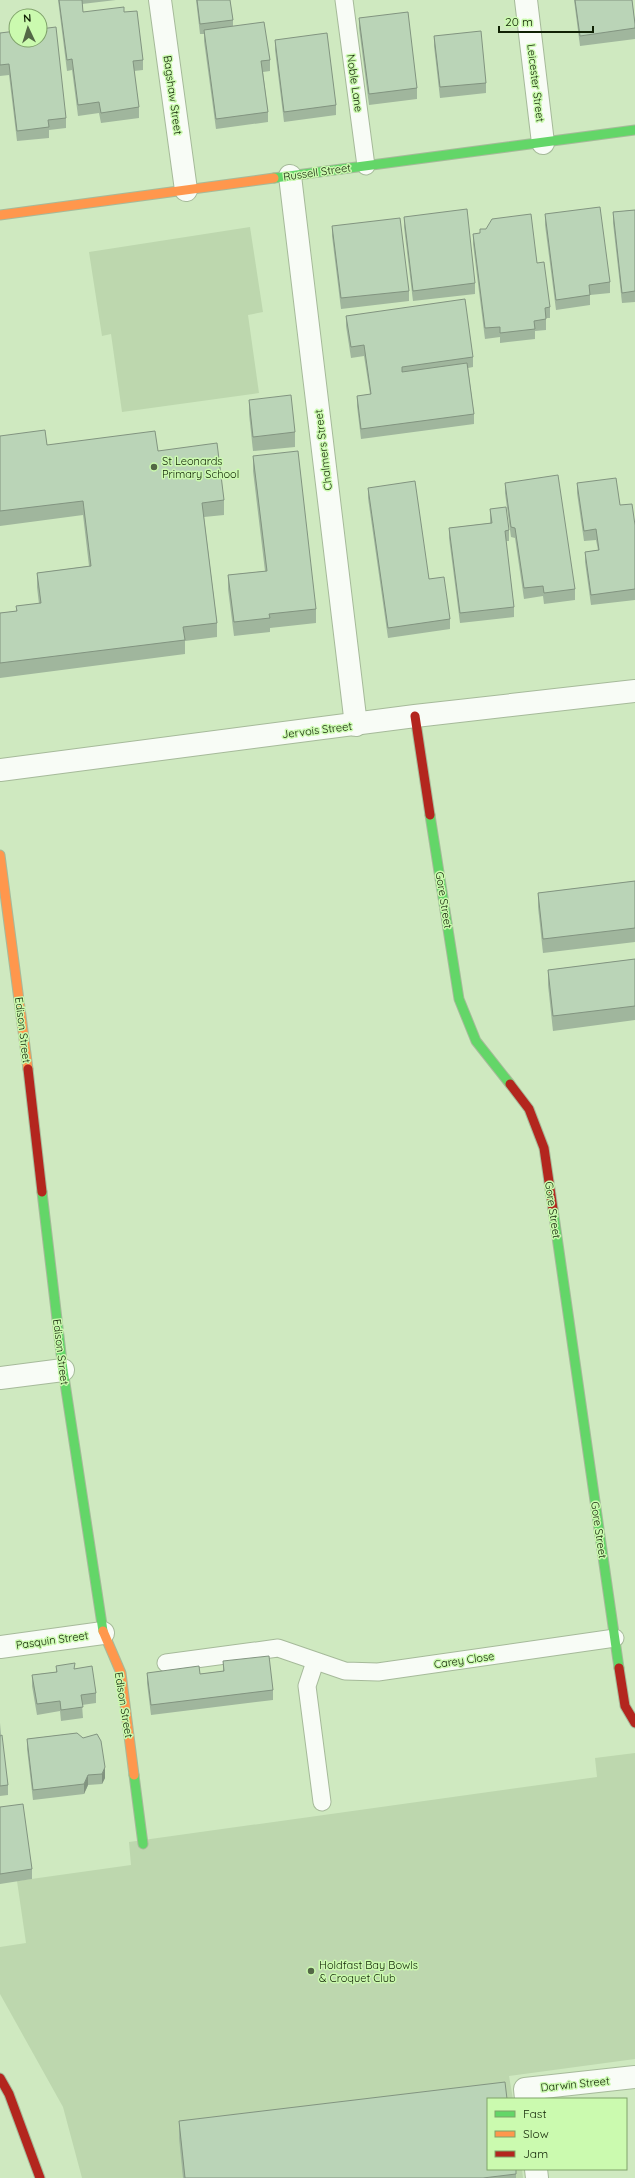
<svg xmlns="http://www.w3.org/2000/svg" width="635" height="2178" font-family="Quicksand,sans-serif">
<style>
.green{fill:#bdd7ae}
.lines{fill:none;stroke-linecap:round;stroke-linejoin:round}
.lane-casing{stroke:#a6ba9a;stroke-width:19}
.street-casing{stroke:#a6ba9a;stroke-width:24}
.fast-casing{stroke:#a6ba9a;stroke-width:11}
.slow-casing{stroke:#a6ba9a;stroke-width:11}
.jam-casing{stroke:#a6ba9a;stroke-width:11}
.lane{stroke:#f8fcf6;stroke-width:17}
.street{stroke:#f8fcf6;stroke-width:22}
.fast{stroke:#63d668;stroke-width:9}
.slow{stroke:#ff974d;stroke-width:9}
.jam{stroke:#b3261e;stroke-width:9}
.wall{fill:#a0b69d}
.shaded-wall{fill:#829480}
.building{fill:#bad4b7;stroke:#829480}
.poi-dot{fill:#536746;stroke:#cbfaaf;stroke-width:1.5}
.labels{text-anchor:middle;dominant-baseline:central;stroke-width:3;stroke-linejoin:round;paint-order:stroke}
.street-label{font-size:11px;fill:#102104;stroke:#cbfaaf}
.poi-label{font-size:11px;fill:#102104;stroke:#cbfaaf;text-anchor:start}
</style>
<rect width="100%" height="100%" fill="#cfe9c0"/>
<g class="green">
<path d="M250,227l13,85 -15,3 11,78 -137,19 -11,-78 -9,2 -13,-84z"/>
<path d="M635,1753v306l-126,17 4,23h-25v70h34l1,9h-441l-19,-71 -63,-113v-47l26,-4 -9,-62 114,-16 -2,-23 468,-65 -2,-19z"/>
</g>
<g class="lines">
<g class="lane-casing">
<g id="lane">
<path d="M344,0l22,166"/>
<path d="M315,1662l-8,24 15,116"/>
<path d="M166,1663l112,-15 67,23 33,1 237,-34"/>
</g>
</g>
<g class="street-casing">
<g id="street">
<path d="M160,0l26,190"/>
<path d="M526,0l17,143"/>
<path d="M290,176l66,549"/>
<path d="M0,770l415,-54 220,-25"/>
<path d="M0,1378l63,-8"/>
<path d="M0,1647l103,-14"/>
<path d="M526,2099l-1,-10 110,-12"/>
<path d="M536,2169l1,9"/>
</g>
</g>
<g class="fast-casing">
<g id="fast">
<path d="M274,178l361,-48"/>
<path d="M430,815l29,184 17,42 34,43"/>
<path d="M42,1192l21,178 40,261"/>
<path d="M553,1209l66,459"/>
<path d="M134,1775l9,69"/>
</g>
</g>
<g class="slow-casing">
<g id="slow">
<path d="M0,215l274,-37"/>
<path d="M0,855l28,214"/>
<path d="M103,1631l18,42 13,102"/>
</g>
</g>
<g class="jam-casing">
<g id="jam">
<path d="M415,716l15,99"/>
<path d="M28,1069l14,123"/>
<path d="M510,1084l19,25 15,39 9,61"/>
<path d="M619,1668l6,38 10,17"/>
<path d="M0,2078l9,16 31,84"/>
</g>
</g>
<use href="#lane" class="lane"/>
<use href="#street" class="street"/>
<use href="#fast" class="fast"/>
<use href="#slow" class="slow"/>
<use href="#jam" class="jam"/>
</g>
<g class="wall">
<path d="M58,0h58l-34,4 1,8h41l19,48v10l-9,1 5,36v11l-38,5 -2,-10 -21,3 -6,-46 -5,1z"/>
<path d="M196,0h34l3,20v6l37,34v11l-7,1 5,40v10l-52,7 -12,-88v-7h-4z"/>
<path d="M574,0h58l3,24v15l-55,7z"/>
<path d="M359,18l58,70v11l-48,6 -10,-77z"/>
<path d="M0,33l66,85v10l-17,2v8l-32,3 -8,-66 -9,1z"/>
<path d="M434,36l52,47v10l-46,5 -6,-52z"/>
<path d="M275,40l61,65v10l-52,7 -9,-72z"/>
<path d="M635,210v92l-13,1 -9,-80v-11z"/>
<path d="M545,214l65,68v11l-20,2v10l-34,5 -11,-85z"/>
<path d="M404,217l71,66v11l-62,7 -9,-74z"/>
<path d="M332,226l77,65v10l-68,8 -9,-73z"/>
<path d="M480,229l57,34 13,44v11h-4v12l-11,1v8l-35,4v-6l-15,2 -12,-95v-10h7z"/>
<path d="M346,316l127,41v10l-5,1 6,46v10l-113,15 -4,-33v-10l13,-2 -6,-38 -13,2 -5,-32z"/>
<path d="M249,400l46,32v15l-42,4 -4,-37z"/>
<path d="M0,436l47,9 111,6 66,49v15l-20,2 13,106v14l-32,4v13l-185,24v-65l16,-2v-5l23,-2 -2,-17v-14l52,-7 -6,-51 -83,11z"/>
<path d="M253,456l63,153v14l-46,5v4l-36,4 -6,-47v-14l37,-4 -12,-100z"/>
<path d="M505,483l70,106v11l-31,4 -1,-8 -19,3 -9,-61 -4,-1 -6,-44z"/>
<path d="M577,483l43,22 15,20v75l-44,5 -6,-43v-10l13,-2 -2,-10 -12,1 -7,-48z"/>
<path d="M368,488l61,91 21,40v10l-62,9 -20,-140z"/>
<path d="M490,509l19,21v11h-3l8,66v10l-54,6 -11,-85v-10l41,-5z"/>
<path d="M635,881v61l-92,11 -5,-46v-14z"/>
<path d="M635,959v61l-82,11 -5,-46v-15z"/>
<path d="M223,1661l50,29v10l-122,15 -4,-32v-10l53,1 23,-3z"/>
<path d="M56,1666l19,3 21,24v10l-14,2 1,13 -22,3 -1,-10 -23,4 -5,-29v-11l24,-3z"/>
<path d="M0,1723l1,12 7,50v10l-8,1z"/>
<path d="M77,1733l28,45 -3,6 -14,1 -4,9 -51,6 -6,-51v-10z"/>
<path d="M0,1807l32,62v10l-32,5z"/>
<path d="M179,2121l337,53v4h-333l-4,-40z"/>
</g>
<g class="shaded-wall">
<path d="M105,1767v11l-3,6v-10z"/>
<path d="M88,1775v10l-4,9v-10z"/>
</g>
<g class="building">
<path d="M59,0h23l1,12 41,-5v5l13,-1 6,49 -10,1 6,46 -38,6 -2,-11 -21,3 -6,-46 -5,1z"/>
<path d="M197,0h33l3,20 -33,4z"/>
<path d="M575,0h57l3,24v4l-55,8z"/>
<path d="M408,12l9,76 -48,6 -10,-76z"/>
<path d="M264,22l6,38 -9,1 7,51 -52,7 -12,-89z"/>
<path d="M56,27l10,91 -18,2 1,7 -32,4 -8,-67 -9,1v-32l16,-2v9h24v-11z"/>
<path d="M481,31l5,52 -46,4 -6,-51z"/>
<path d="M327,33l9,72 -52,7 -9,-72z"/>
<path d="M600,207l10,75 -21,3 1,10 -34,5 -11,-86z"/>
<path d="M467,209l8,74 -62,8 -9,-74z"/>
<path d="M635,210v81l-13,2 -9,-81z"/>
<path d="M531,214l6,49 7,-1 6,45 -5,1 1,11 -12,2 1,8 -35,4v-6l-15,1 -12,-94 7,-1v-4h6l6,-10z"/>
<path d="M400,218l9,73 -68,7 -9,-72z"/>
<path d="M465,299l8,58 -71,10v5l65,-9 7,51 -113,15 -4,-33 14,-2 -7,-49 -13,2 -5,-31z"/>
<path d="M291,395l4,37 -42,5 -4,-37z"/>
<path d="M45,430l2,15 108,-14 3,20 59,-8 7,57 -22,3 15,120 -34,4 2,13 -185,23v-50l17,-2 -1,-5 25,-3 -4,-30 54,-7 -8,-65 -83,10v-75z"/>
<path d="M298,451l18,158 -47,5 1,4 -36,4 -6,-47 39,-4 -14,-115z"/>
<path d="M558,475l17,114 -31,4 -1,-7 -19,2 -9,-60 -4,-1 -6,-44z"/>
<path d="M616,478l4,27 12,-1 3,21v64l-44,6 -6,-43 14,-2 -3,-21 -12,2 -7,-48z"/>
<path d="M415,481l14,98 15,-2 6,42 -62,9 -20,-140z"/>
<path d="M506,507l3,23 -4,1 9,76 -54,6 -11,-85 43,-5 -2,-14z"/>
<path d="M635,881v47l-92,11 -5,-46z"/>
<path d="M635,959v47l-82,10 -5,-46z"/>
<path d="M269,1656l4,34 -122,15 -4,-32 52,-7 1,8 24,-3 -1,-10z"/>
<path d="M75,1663l-1,6 18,-3 4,27 -15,2 2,12 -22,3 -1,-9 -23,3 -5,-29 25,-3 -1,-6z"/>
<path d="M77,1733l6,5 14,-4 4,7 4,26 -3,7 -14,1 -4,9 -51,6 -6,-51z"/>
<path d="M2,1735l6,50 -8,1v-50z"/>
<path d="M23,1804l9,65 -32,5v-67z"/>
<path d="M505,2082l2,17h-19v70h28v5l-33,4h-298l-6,-57z"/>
</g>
<g class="poi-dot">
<circle cx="154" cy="467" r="4"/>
<circle cx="311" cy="1971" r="4"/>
</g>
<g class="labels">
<g class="street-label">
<text transform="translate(355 83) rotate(82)">Noble Lane</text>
<text transform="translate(536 83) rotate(83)">Leicester Street</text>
<text transform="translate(173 95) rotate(82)">Bagshaw Street</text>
<text transform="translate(317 172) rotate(-8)">Russell Street</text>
<text transform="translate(323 450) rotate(-97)">Chalmers Street</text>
<text transform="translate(317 730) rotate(-7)">Jervois Street</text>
<text transform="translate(444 900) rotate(81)">Gore Street</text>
<text transform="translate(23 1030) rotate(83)">Edison Street</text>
<text transform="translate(553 1210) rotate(82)">Gore Street</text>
<text transform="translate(61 1352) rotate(83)">Edison Street</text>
<text transform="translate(599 1530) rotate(82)">Gore Street</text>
<text transform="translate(52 1640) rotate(-8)">Pasquin Street</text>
<text transform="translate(464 1660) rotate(-8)">Carey Close</text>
<text transform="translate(124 1705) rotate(81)">Edison Street</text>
<text transform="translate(575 2084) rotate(-6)">Darwin Street</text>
</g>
<g class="poi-label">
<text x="162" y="461">St Leonards<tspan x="162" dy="13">Primary School</tspan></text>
<text x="319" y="1965">Holdfast Bay Bowls<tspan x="319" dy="13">&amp; Croquet Club</tspan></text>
</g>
</g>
<rect x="487" y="2098" width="140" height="72" fill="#cbfaaf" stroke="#80a36b"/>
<rect x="495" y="2111" width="20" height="6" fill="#63d668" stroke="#80a36b"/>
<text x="523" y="2118" font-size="12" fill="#102104">Fast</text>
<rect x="495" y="2131" width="20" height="6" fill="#ff974d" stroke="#80a36b"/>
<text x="523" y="2138" font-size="12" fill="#102104">Slow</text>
<rect x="495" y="2151" width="20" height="6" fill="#b3261e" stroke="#80a36b"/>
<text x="523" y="2158" font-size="12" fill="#102104">Jam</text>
<g transform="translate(28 28) rotate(356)"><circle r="19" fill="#cbfaaf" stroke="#80a36b"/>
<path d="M0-3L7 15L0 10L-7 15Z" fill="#536746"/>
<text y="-6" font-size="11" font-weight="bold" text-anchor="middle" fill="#102104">N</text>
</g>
<path d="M499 26v6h94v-6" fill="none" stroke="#102104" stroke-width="2"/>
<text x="505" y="26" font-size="12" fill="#102104" stroke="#cbfaaf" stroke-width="3" paint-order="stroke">20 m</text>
</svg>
